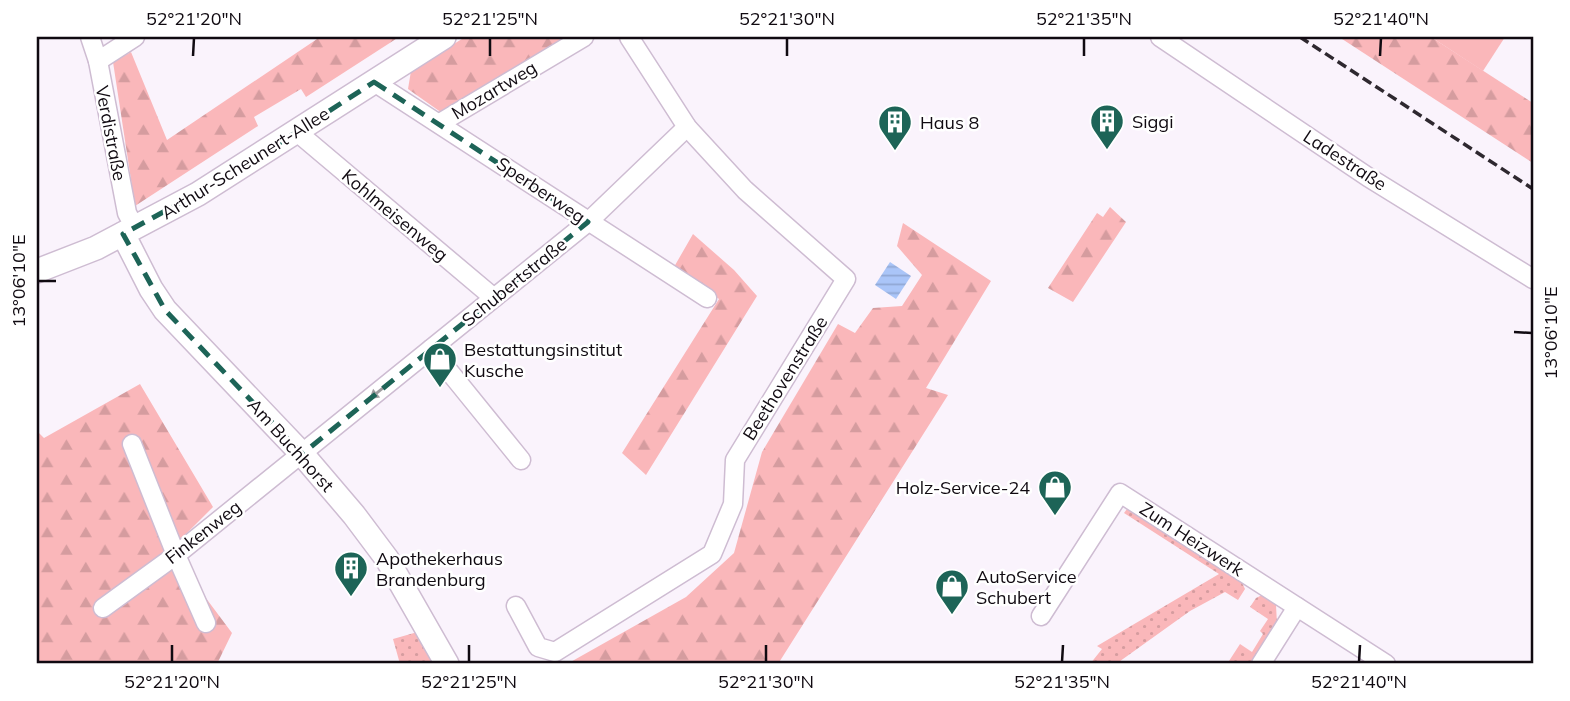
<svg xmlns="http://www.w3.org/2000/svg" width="1570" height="701" font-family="Mulish,sans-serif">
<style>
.green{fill:url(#green-dots)}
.forest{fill:url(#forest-firs)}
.pitch{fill:#fab7ba}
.water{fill:url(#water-rules)}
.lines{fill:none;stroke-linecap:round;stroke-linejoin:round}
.minor-casing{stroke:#cebcd2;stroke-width:21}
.major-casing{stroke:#cebcd2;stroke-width:26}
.minor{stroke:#fff;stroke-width:18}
.major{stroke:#fff;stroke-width:23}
.rail{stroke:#2e282f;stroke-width:3.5;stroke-dasharray:10 5;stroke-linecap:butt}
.oneway{fill:#9f9da0}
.marked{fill:none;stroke:#1d6457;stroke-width:5;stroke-dasharray:14 9;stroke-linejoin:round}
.ticks{fill:none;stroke:#100a11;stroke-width:2.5}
.labels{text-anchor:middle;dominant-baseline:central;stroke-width:5;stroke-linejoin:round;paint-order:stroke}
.street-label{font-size:18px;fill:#100a11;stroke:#fff}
.poi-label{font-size:18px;fill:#100a11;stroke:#fff;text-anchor:start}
.neatline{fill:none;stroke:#100a11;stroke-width:2.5}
.ticks-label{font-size:18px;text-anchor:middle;fill:#100a11}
</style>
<defs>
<pattern id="green-dots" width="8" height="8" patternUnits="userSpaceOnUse" patternTransform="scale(1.75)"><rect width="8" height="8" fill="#fab7ba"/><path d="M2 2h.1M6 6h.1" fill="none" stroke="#d59c9f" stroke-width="1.8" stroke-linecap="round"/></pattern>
<pattern id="forest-firs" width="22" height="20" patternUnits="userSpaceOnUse" patternTransform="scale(1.75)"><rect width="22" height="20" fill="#fab7ba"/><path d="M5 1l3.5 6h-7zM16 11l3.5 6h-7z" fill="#d59c9f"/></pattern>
<pattern id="water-rules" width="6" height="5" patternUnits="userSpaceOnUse" patternTransform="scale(1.75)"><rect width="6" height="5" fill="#aac5f8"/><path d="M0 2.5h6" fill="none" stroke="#91a8d4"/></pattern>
</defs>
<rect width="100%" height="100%" fill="#faf3fc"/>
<g class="green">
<path d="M1130,505l107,67 8,17 -7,11 -13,-8 -35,19 -74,53h-26l12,-15 -5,-3 122,-72 -95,-61z"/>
<path d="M1262,595l14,10 1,19 -25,40h-17l-6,-3 11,-17 12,8 11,-18 -3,-3 8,-12 -18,-12 6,-9z"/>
<path d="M421,631l18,33h-39l-7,-25z"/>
</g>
<g class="forest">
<path d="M320,37h79l-93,60 -5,-8 -47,28 4,9 -123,80 -22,-144 18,-10 36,88z"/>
<path d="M465,37h100l-123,76 -34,-24 3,-18z"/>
<path d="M1339,37h92l102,66v60z"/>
<path d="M1110,207l16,15 -53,80 -25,-14 49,-75 6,4z"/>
<path d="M903,223l88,58 -65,107 22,7 -170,269h-211l119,-67 48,-44 28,-101 76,-128 17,9 18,-25 29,-2 20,-31 -25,-29z"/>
<path d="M693,234l41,36 23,26 -111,179 -24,-22 97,-154 -45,-32z"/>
<path d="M140,384l73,123 -43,43 62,83 -15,31h-180v-233l7,7z"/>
</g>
<path class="pitch" d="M1431,37h74l-22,34z"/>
<path class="water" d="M890,262l21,14 -15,23 -21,-14z"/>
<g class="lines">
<g class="minor-casing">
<g id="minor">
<path d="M90,37l8,24 29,152 8,15"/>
<path d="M1160,37l208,140 165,102"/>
<path d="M98,61l37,-24"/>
<path d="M374,82l333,216"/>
<path d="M440,123l144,-86"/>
<path d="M297,132l197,166"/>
<path d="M431,349l90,111"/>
<path d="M132,444l44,111 30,68"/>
<path d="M516,606l22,41 17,5 157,-98 21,-50 2,-44 111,-181 -101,-89 -58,-63 -58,-90"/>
<path d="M103,608l73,-53 412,-333 99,-95"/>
<path d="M1041,616l79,-123 266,171"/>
<path d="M1261,664l36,-57"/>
</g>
</g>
<g class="major-casing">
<g id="major">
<path d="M123,234l28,55 14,21 137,144 52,61 33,44 60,105"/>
<path d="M37,271l59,-23 102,-54 246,-157"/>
</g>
</g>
<use href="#minor" class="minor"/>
<use href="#major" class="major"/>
<path class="rail" d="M1300,37l233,152"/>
</g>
<defs><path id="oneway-solid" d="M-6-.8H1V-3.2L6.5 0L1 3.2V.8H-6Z" transform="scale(1.75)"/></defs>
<use class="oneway" href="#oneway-solid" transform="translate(378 392) rotate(141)"/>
<path class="marked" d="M374,82l214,140 -286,232 -137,-144 -42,-76 99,-54z"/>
<path class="ticks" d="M193,56l1,-18M490,56v-18M787,56v-18M1084,56v-18M1380,56l1,-18M38,281h18M1514,332l18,1M172,662v-17M469,662v-17M766,662v-17M1062,662l1,-17M1359,662l1,-17"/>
<defs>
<g id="building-pin" transform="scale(1.75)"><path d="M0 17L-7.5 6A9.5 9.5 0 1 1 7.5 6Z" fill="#1d6457" stroke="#fff"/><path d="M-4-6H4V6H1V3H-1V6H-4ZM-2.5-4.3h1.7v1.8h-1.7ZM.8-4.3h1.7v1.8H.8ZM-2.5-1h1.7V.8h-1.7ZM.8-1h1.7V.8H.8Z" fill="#fff"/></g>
<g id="shop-pin" transform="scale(1.75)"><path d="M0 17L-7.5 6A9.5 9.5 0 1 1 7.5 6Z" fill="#1d6457" stroke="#fff"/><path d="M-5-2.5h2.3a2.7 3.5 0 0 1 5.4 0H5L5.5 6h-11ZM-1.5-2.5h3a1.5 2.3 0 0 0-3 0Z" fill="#fff"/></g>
</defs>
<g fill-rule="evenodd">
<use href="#building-pin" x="1107" y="121"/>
<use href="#building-pin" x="895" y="122"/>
<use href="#shop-pin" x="440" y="359"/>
<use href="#shop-pin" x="1055" y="487"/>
<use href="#building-pin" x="351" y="568"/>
<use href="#shop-pin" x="952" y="586"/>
</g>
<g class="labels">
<g class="street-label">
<text transform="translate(494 90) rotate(-31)">Mozartweg</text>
<text transform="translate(111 133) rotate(79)">Verdistraße</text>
<text transform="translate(1345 160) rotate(33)">Ladestraße</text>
<text transform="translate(245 163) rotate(-32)">Arthur-Scheunert-Allee</text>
<text transform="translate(541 190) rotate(34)">Sperberweg</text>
<text transform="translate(395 215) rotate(40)">Kohlmeisenweg</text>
<text transform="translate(514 282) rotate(-39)">Schubertstraße</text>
<text transform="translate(785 378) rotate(-58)">Beethovenstraße</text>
<text transform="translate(291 445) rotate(48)">Am Buchhorst</text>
<text transform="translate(203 532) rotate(-38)">Finkenweg</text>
<text transform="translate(1192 539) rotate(33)">Zum Heizwerk</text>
</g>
<g class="poi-label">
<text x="1132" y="121">Siggi</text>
<text x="920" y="122">Haus 8</text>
<text x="464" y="349">Bestattungsinstitut<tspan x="464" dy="21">Kusche</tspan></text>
<text x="1030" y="487" text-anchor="end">Holz-Service-24</text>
<text x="376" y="558">Apothekerhaus<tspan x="376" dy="21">Brandenburg</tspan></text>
<text x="976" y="576">AutoService<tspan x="976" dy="21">Schubert</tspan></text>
</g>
</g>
<rect width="1570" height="701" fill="none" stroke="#ffffff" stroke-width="77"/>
<rect x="38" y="38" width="1494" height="624" class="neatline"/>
<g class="ticks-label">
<text x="194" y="25">52°21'20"N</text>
<text x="490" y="25">52°21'25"N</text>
<text x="787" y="25">52°21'30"N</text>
<text x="1084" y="25">52°21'35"N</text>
<text x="1381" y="25">52°21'40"N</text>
<text transform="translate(19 281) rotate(-90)" y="6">13°06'10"E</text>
<text transform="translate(1551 333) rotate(-90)" y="6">13°06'10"E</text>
<text x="172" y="688">52°21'20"N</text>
<text x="469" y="688">52°21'25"N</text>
<text x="766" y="688">52°21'30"N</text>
<text x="1062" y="688">52°21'35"N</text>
<text x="1359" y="688">52°21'40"N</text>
</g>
</svg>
